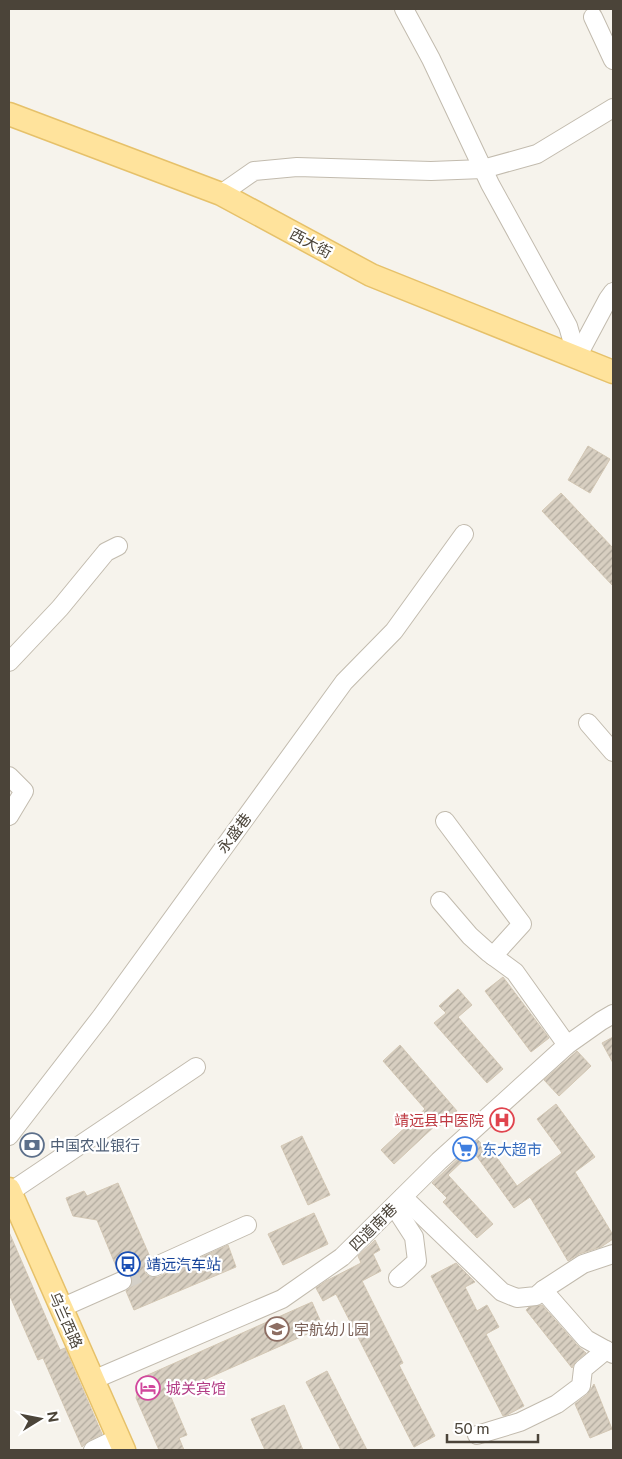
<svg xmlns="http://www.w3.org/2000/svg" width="622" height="1459" font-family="'Public Sans','Noto Sans SC',sans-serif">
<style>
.building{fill:url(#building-hatch);stroke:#d3c7b4}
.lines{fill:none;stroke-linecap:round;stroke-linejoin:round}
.minor-tunnel{stroke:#d4d0c8;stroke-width:18;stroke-dasharray:18 9;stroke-linecap:butt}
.minor-casing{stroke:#c2bbae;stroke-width:20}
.major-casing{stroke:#e6c16a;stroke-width:25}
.minor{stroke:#fff;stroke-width:18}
.major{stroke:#ffe39c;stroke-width:22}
.labels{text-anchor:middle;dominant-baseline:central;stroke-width:4.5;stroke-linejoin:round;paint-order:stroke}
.street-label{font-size:15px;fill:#4b4439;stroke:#fff}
.health-label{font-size:15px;fill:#be3a42;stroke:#fff;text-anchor:end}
.service-label{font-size:15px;fill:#4e5e75;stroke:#fff;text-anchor:start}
.shop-label{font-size:15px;fill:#366cbe;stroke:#fff;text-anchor:start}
.transit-label{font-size:15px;fill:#164399;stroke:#fff;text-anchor:start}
.education-label{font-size:15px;fill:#785e54;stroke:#fff;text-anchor:start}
.hotel-label{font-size:15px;fill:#b23c85;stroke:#fff;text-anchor:start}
</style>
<defs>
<pattern id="building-hatch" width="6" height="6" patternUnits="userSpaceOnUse" patternTransform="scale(1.25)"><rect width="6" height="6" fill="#d8cfc1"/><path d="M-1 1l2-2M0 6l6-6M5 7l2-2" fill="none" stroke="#b1aa9e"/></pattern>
</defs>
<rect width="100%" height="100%" fill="#f6f3ec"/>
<g class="building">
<path d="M588,446l22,13 -20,34 -22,-13z"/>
<path d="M561,493l52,55v38l-71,-75z"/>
<path d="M503,977l46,61 -18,14 -46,-61z"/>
<path d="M458,989l14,16 -14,12 45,52 -16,14 -53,-60 12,-10 -7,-7z"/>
<path d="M613,1037v26l-11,-20z"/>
<path d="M400,1045l57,66 -17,15 -2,-3 -44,41 -13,-14 44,-41 -42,-48z"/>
<path d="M577,1051l14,15 -32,30 -15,-16z"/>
<path d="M556,1104l39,53 -20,15 38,63v4l-12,8 -22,7 -11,7 -38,-64 -16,11 -41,-57 -25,24 45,49 -16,14 -34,-36 4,-4 -15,-15 46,-43 9,10 3,-2 27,38 45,-33 -25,-34z"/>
<path d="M302,1136l28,59 -22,10 -27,-59z"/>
<path d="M118,1183l32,74 -4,3 -2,5v6l3,4 5,2h6l70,-32 8,22 -102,43 -8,-19 5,-4 1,-4v-6l-4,-5 -4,-1h-6l-21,-51 -24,-4 -7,-18 18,-7 3,5z"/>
<path d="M314,1213l14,31 -45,21 -15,-31z"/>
<path d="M9,1232l51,118 5,-2 37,86 -14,7 -6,6 -39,-89 -5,2 -29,-66z"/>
<path d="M375,1240l5,10 -7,4 8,17 -19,10 41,82 -4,2 36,71 -21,11 -78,-153 -13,7 -7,-13 10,-7 35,-18 -3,-7z"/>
<path d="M456,1263l19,19 -10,5 12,24 10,-6 12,22 -13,7 38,72 -17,9 -4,1 -72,-140z"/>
<path d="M312,1302l11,25 -153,68 17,40 -8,3 5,12h-25l-23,-52 5,-20z"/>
<path d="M542,1305l36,41 8,7 -10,8 -4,7 -46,-58 3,-3z"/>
<path d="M327,1371l40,79h-26l-35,-68z"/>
<path d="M594,1384l18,45 -22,9 -15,-34 13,-10z"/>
<path d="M284,1405l19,45h-38l-14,-31z"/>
</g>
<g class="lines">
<path class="minor-tunnel" d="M122,1281l32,-14"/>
<g class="minor-casing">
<g id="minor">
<path d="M404,9l27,50 59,125 78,142 9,31"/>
<path d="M593,17l20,43"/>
<path d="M221,194l33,-23 43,-4 134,4 52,-2 54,-15 76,-46"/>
<path d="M577,357l31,-58 5,-7"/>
<path d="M9,662l51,-54 46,-56 12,-6"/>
<path d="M588,723l25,29"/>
<path d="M9,776l15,15 -15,25"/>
<path d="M445,821l77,103 -29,32"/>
<path d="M440,901l30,35 19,17 26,19 52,73"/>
<path d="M9,1136l92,-119 243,-335 50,-51 70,-97"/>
<path d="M10,1192l186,-125"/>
<path d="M403,1197l99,95 15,6 19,-2 7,-6 40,-26 30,-10"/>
<path d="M394,1206l20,31 3,24 -19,17"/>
<path d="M154,1267l93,-42"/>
<path d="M543,1290l43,49 27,15"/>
<path d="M61,1308l61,-27"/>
<path d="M93,1380l189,-81 60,-42 97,-96 128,-116 34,-24 12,-7"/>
<path d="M477,1435l43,-13 37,-18 24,-18 2,-17 23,-19"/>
<path d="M93,1450l25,-12"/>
</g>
</g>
<g class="major-casing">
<g id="major">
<path d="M9,114l212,80 150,81 242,97"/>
<path d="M9,1189l115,261"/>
</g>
</g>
<use href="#minor" class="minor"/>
<use href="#major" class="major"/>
</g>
<defs>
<g id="hospital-ring" transform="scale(1.25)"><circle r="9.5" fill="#fff" stroke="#e0444e" stroke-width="1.5"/><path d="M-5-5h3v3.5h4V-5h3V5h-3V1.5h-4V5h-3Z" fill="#e0444e"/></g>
<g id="bank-ring" transform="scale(1.25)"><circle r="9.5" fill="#fff" stroke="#5c6f8a" stroke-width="1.5"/><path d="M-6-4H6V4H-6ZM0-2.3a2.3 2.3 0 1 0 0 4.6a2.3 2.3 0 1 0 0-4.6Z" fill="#5c6f8a"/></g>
<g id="supermarket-ring" transform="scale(1.25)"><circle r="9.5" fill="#fff" stroke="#3f7fe0" stroke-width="1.5"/><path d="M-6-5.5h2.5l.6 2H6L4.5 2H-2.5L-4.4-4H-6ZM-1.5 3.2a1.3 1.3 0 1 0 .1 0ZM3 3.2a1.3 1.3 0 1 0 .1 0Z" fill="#3f7fe0"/></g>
<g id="bus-ring" transform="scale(1.25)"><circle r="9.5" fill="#fff" stroke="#1a4fb4" stroke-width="1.5"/><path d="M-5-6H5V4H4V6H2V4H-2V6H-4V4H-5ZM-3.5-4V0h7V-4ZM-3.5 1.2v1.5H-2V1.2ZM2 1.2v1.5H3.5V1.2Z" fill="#1a4fb4"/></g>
<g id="school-ring" transform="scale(1.25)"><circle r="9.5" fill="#fff" stroke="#8d6e63" stroke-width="1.5"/><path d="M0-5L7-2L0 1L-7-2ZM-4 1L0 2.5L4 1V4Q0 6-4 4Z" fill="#8d6e63"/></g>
<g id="hotel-ring" transform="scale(1.25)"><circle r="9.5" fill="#fff" stroke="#d1479c" stroke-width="1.5"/><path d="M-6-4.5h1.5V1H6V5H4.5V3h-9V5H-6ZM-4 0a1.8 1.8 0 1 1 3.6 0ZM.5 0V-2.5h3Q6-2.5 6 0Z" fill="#d1479c"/></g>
</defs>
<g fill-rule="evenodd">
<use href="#hospital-ring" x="502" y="1120"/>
<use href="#bank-ring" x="32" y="1145"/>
<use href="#supermarket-ring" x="465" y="1149"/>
<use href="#bus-ring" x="128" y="1264"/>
<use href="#school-ring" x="277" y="1329"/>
<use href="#hotel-ring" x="148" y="1388"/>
</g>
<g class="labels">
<g class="street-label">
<text transform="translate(311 243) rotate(28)">西大街</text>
<text transform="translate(234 833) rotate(-53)">永盛巷</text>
<text transform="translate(373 1227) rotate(-45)">四道南巷</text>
<text transform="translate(66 1320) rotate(66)">乌兰西路</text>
</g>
<g class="health-label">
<text x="484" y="1120">靖远县中医院</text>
</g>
<g class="service-label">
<text x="50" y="1145">中国农业银行</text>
</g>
<g class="shop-label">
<text x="482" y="1149">东大超市</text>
</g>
<g class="transit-label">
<text x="146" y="1264">靖远汽车站</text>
</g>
<g class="education-label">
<text x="294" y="1329">宇航幼儿园</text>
</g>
<g class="hotel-label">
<text x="166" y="1388">城关宾馆</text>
</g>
</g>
<rect width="622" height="1459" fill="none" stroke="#4b4439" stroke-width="20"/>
<g transform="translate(40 1419) rotate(80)" stroke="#ffffff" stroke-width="4" paint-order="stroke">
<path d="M0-4L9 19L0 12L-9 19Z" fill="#4b4439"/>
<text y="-8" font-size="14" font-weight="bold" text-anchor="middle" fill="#4b4439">N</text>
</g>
<path d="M447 1434v8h91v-8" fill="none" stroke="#4b4439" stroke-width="2.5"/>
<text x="454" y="1434" font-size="15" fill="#4b4439" stroke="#ffffff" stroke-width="4" paint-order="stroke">50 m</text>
</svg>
